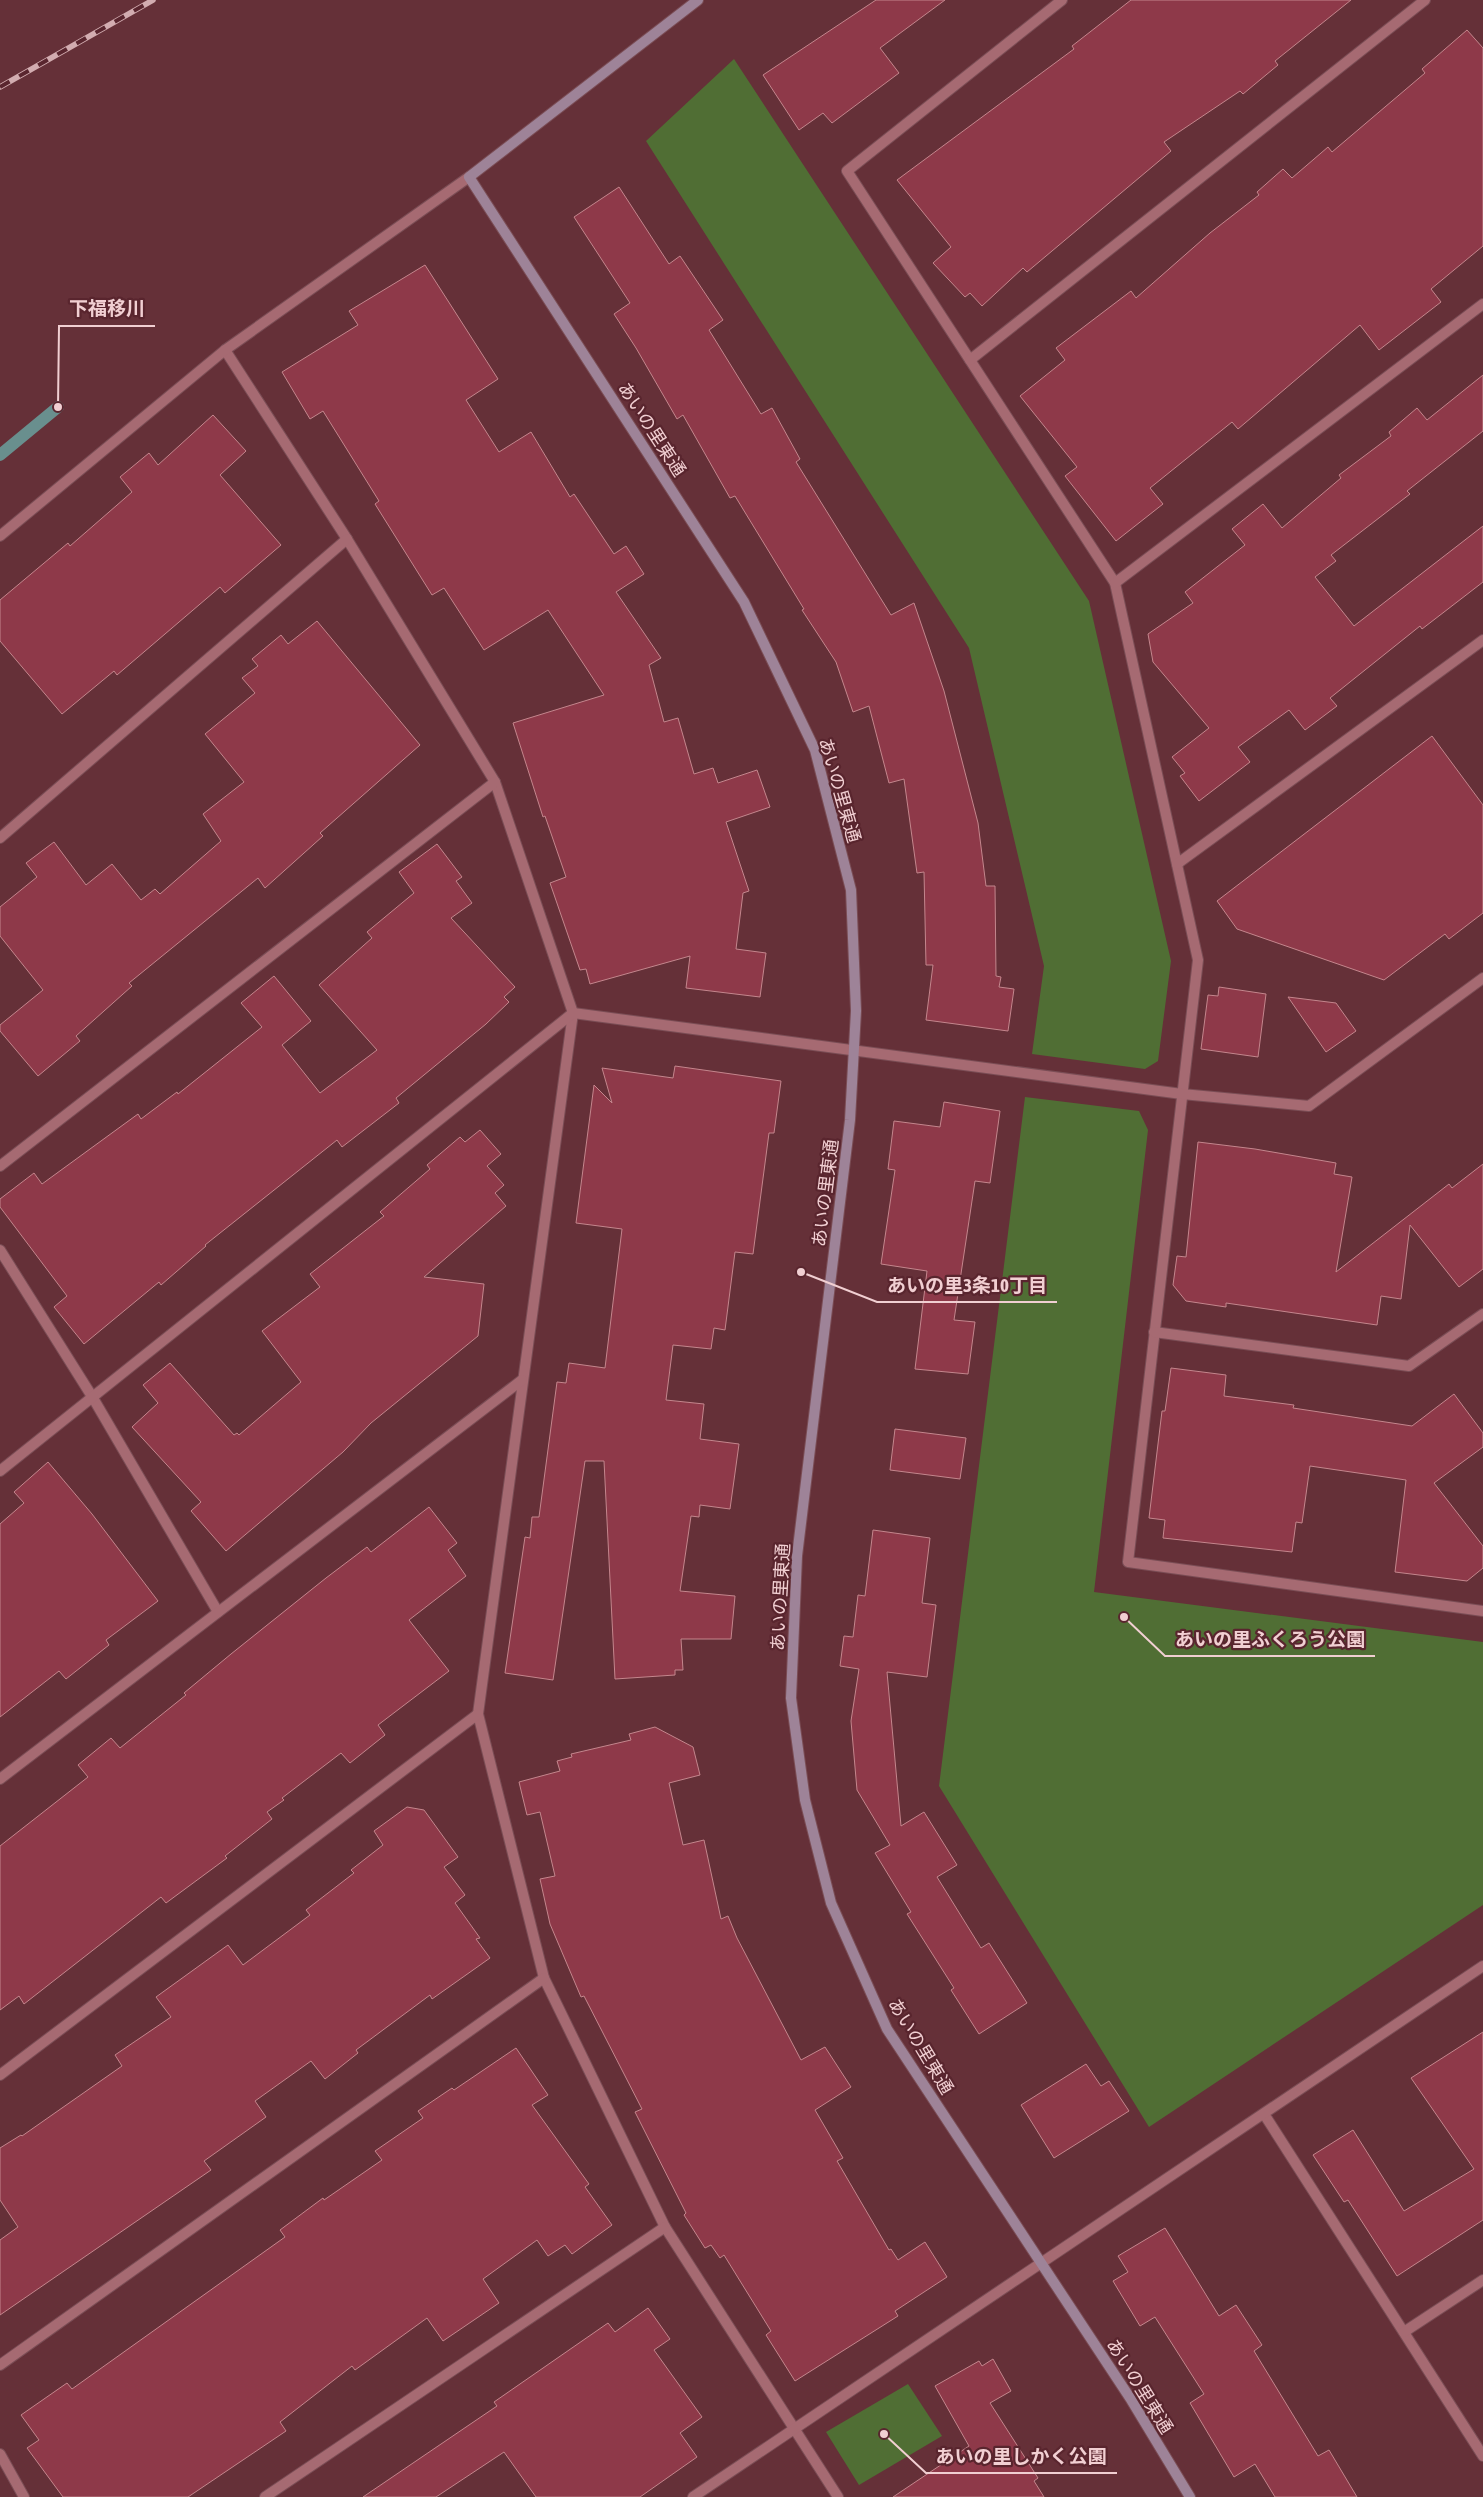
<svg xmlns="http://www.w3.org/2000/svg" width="1483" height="2497" font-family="'Asap Condensed','Noto Sans JP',sans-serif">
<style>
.green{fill:#506e34}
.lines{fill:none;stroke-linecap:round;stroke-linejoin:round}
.stream{stroke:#698f8e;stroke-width:12}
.building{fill:#8e3949;stroke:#c4868d}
.street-casing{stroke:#7a4d55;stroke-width:12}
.secondary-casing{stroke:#7a4d55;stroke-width:12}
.street{stroke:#a66a72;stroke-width:10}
.secondary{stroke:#9e8398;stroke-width:10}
.rail-casing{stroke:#d2acb0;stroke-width:5.5}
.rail{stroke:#59252e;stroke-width:4;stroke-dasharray:11;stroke-linecap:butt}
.labels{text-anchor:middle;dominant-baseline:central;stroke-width:4.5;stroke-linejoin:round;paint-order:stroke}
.street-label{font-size:18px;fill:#f1cfd2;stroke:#59252e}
.leader{fill:none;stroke:#f1cfd2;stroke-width:2}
.callout-dot{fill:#f1cfd2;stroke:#59252e;stroke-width:2}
.callout-label{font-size:19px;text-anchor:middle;font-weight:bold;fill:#f1cfd2;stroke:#59252e;stroke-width:4.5;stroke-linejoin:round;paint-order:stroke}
</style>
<rect width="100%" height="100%" fill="#653038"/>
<g class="green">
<path d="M734,59l355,542 82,360 -13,100 -13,8 -113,-15 12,-88 -75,-318 -323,-507z"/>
<path d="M1025,1097l114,14 9,19 -54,462 389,50v263l-334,222 -210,-341z"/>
<path d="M908,2384l34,52 -83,49 -33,-53z"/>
</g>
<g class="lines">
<path class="stream" d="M0,455l58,-48"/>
</g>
<g class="building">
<path d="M876,0h69l-65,48 19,25 -67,50 -9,-10 -24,17 -36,-55z"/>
<path d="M1131,0h220l-76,61 3,4 -35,29 -3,-3 -76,51 7,9 -144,121 -4,-4 -41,38 -12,-13 -5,4 -32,-34 18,-16 -54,-67 177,-131 -2,-3z"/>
<path d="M1467,30l16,18v198l-52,43 10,13 -62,48 -19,-25 -122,104 -6,-7 -82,66 13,16 -47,37 -51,-65 12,-9 -57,-71 45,-36 -9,-12 75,-57 5,7 74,-65 49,-38 -2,-3 26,-23 9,9 36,-31 4,5 93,-79 -3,-4z"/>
<path d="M619,187l50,77 11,-8 43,64 -14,10 52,84 11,-6 28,51 -4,3 95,153 23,-12 30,88 34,132 8,63h9l1,90 5,1 -2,10 15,2 -6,42 -82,-11 7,-55h-7l-2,-93 -7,1 -13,-94 -15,4 -20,-77 -16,6 -17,-50 -34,-52 2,-1 -69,-113 -5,2 -47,-83 -6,4 -41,-71 -22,-34 16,-11 -56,-86z"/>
<path d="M425,265l73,114 -32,21 33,52 32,-20 39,65 4,-3 40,60 12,-8 18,28 -28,18 45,66 -12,7 15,57 14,-4 16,56 19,-6 5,15 39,-13 13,37 -44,15 23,69 -6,2 -7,56 30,4 -6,44 -74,-9 4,-32 -100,28 -4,-15 -6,1 -30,-87 16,-6 -21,-61 -2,1 -30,-94 91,-28 -56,-85 -64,40 -40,-62 -12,7 -57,-91 4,-3 -56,-90 -13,8 -28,-47 76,-47 -9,-14z"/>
<path d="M1483,375v56l-76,60 3,3 -79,61 5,6 -21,16 39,49 129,-100v56l-61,47 -2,-3 -90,72 7,8 -32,24 -16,-20 -51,37 12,15 -51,39 -19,-25 5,-3 -13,-16 37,-29 -56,-66 -5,-28 45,-31 -8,-11 60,-47 -13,-16 31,-25 19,24 59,-50 -2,-3 52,-39 -2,-4 28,-24 10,12z"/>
<path d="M213,415l33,36 -26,24 61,70 -56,48 -5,-6 -103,88 -3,-4 -52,43 -62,-73v-41l68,-57 2,3 62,-54 -12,-15 29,-24 9,12z"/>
<path d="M317,621l103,124 -100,88 3,3 -58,52 -7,-10 -129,105 3,3 -56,50 4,5 -42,35 -38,-45v-6l43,-35 -43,-54v-29l37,-30 -11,-14 28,-21 32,43 26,-21 29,36 14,-11 5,5 61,-53 -18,-27 41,-32 -39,-48 50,-41 -13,-15 16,-12 -6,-7 29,-24 7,9z"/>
<path d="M1432,736l51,69v108l-34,26 -4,-5 -61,46 -147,-51 -20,-28z"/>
<path d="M437,844l25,33 -6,4 16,22 -21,15 64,69 -11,10 5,5 -23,22 -90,74 3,5 -57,44 -5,-7 -132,105 1,1 -45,39 -2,-3 -75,62 -30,-37 13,-11 -67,-89v-8l34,-26 8,11 96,-70 3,5 36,-27 1,2 84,-67 -21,-24 33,-27 37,45 -29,24 38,48 57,-43 -58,-65 53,-47 -5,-6 47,-39 -15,-21z"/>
<path d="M1219,987l47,7 -8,63 -57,-8 7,-54 10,1z"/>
<path d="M1288,997l48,6 20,28 -30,21z"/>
<path d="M675,1066l106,15 -7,52h-5l-16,121 -18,-2 -10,78 -11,-2 -3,21 -38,-4 -7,55 38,4 -4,35 39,5 -9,65 -30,-4 -1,12 -8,-1 -11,75 55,5 -4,43h-50l2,31h-8v5l-60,4 -11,-218h-19l-32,219 -48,-7 20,-136 5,1 2,-21h7l18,-135 9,1 3,-20 36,5 17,-139 -46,-6 18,-138 18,18 -10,-35 71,10z"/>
<path d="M944,1102l56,9 -10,72 -15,-2 -21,139 21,2 -7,52 -53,-5 12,-98 -46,-7 14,-94 -7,-1 6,-48 46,6z"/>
<path d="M480,1130l21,24 -14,12 17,19 -9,8 11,13 -82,71 60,7 -6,52 -107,87 -28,29 -117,99 -35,-40 10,-9 -69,-75 26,-24 -15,-18 27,-22 64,72 3,-2 2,2 62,-53 -39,-51 58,-44 -10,-13 74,-58 -4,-4 50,-43 -3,-4 33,-28 5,5z"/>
<path d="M1198,1142l57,7 81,14 -2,11 18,3 -16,95 113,-88 3,4 31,-24v105l-24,18 -49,-62 -9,74 -20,-3 -4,29 -151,-22v4l-40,-6 -13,-16 4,-29 9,1z"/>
<path d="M1171,1368l55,7 -2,21 70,9 -1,3 119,18 42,-32 29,39v14l-49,36 49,63v22l-16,13 -72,-9 11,-92 -96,-14 -8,57 -6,-1 -4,30 -129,-14 2,-18 -16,-2 13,-107h3z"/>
<path d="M895,1429l71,9 -6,41 -70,-9z"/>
<path d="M48,1462l44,52 66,87 -52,39 3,5 -43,34 -7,-8 -59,46v-193l24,-21 -10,-11z"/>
<path d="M429,1507l28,36 -9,7 18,26 -57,44 40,51 -71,54 7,10 -35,28 -9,-10 -59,45 2,2 -17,12 5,7 -47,37 2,2 -61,45 -5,-6 -137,107 -5,-8 -19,14v-164l88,-69 -10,-12 33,-27 9,10 66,-53 -2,-2 47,-39 95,-76 41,-31 4,5z"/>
<path d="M873,1530l57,8 -8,65 14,2 -9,72 -40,-5 14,154 23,-14 33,53 -20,12 44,71 8,-5 38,60 -48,31 -28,-44 3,-2 -47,-74 4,-2 -36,-59 15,-8 -33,-55 -6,-69 8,-52 -19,-3 4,-30 9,1 5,-42 7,1z"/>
<path d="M655,1727l38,20 7,28 -31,8 14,62 21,-5 17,79 7,-3 9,22 64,122 24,-13 26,40 -36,23 28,48 -6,3 52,89 2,-1 7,11 27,-18 22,35 -52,34 3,5 -103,65 -29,-46 5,-4 -47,-76 -4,3 -9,-13 -6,3 -21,-33 2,-2 -51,-101 7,-3 -58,-113 -3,1 -31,-73 -10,-45 15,-3 -15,-64 -13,3 -8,-33 41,-11 -3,-10 15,-4 -1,-3 60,-14 -2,-6z"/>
<path d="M407,1807l17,3 34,47 -14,10 21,28 -10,8 25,35 -4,1 14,19 -58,41 -2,-4 -74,55 2,3 -33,26 -14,-18 -56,40 11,16 -62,44 7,9 -211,145v-75l18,-13 -18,-27v-52l21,-13 1,1 100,-70 -7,-11 56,-38 -15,-20 72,-52 15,20 67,-50 -4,-5 48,-37 -3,-3 32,-25 -9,-14z"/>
<path d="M1483,2032v188l-86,56 -49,-76 -4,2 -31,-47 40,-25 51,81 70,-42 -63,-91z"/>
<path d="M516,2048l32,47 -16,10 57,79 -4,3 27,38 -40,29 -7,-9 -17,11 -11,-16 -54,39 16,24 -56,38 -16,-23 -72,52 -3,-4 -72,56 6,9 -98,66h-125l-36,-49 12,-8 -18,-25 46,-32 5,6 213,-152 -5,-7 43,-32 1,2 58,-40 -7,-9 48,-33 -5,-7 34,-23 2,2z"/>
<path d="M1086,2064l15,22 8,-5 20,30 -75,47 -33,-53z"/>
<path d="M1165,2228l54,88 17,-11 26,40 -8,6 64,105 11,-6 28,47h-82l-20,-33 -21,13 -44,-74 14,-9 -49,-77 -15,9 -27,-45 15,-9 -10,-16z"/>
<path d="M648,2308l22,31 -16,11 48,67 -22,16 17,24 -57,40h-104l-32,-45 -68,45h-73l134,-91 -3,-4 114,-79 7,9z"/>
<path d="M993,2359l18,32 -21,12 48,75 -4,3 10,16h-151l76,-51 -34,-60 44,-25 3,5z"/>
</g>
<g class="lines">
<g class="street-casing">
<g id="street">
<path d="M1062,0l-215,171 268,412 83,377 -70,602 355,49"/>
<path d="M225,350l122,189 148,243 78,231 -95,701 66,264 121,249 173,270"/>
<path d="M970,360l455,-360"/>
<path d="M0,536l225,-186 244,-173"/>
<path d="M1115,583l368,-279"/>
<path d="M0,838l347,-299"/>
<path d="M1177,864l306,-224"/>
<path d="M0,1166l495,-384"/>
<path d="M0,1250l93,148 125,214"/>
<path d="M1154,1332l255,34 74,-52"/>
<path d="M0,1471l573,-458 609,81 127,12 174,-128"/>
<path d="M0,1779l522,-399"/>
<path d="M0,2075l478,-361"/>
<path d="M1264,2114l219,342"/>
<path d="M1404,2332l79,-52"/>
<path d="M0,2365l544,-387"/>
<path d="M0,2454l24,43"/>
<path d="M265,2497l400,-270"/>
<path d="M693,2497l790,-531"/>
</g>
</g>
<g class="secondary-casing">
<path id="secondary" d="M698,0l-229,177 275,425 71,148 36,140 5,121 -6,109 -53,436 -6,142 14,102 26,103 56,126 243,369 60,99"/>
</g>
<use href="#street" class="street"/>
<use href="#secondary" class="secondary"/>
<g class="rail-casing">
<path id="rail" d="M0,87l153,-87"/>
</g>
<use href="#rail" class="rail"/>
</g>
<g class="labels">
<g class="street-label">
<text transform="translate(652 429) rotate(57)">あいの里東通</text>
<text transform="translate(840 790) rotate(74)">あいの里東通</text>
<text transform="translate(825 1193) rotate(-83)">あいの里東通</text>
<text transform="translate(780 1597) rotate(-87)">あいの里東通</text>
<text transform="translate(921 2046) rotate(59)">あいの里東通</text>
<text transform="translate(1140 2386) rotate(58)">あいの里東通</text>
</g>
</g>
<path class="leader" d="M58 407L59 326H155M801 1272L877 1302H1057M1124 1617L1165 1656H1375M884 2434L926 2473H1117"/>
<g class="callout-dot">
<circle cx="58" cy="407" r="5"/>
<circle cx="801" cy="1272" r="5"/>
<circle cx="1124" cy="1617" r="5"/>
<circle cx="884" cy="2434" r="5"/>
</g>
<g class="callout-label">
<text x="107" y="315">下福移川</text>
<text x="967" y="1292">あいの里3条10丁目</text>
<text x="1270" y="1646">あいの里ふくろう公園</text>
<text x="1021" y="2463">あいの里しかく公園</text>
</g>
</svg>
